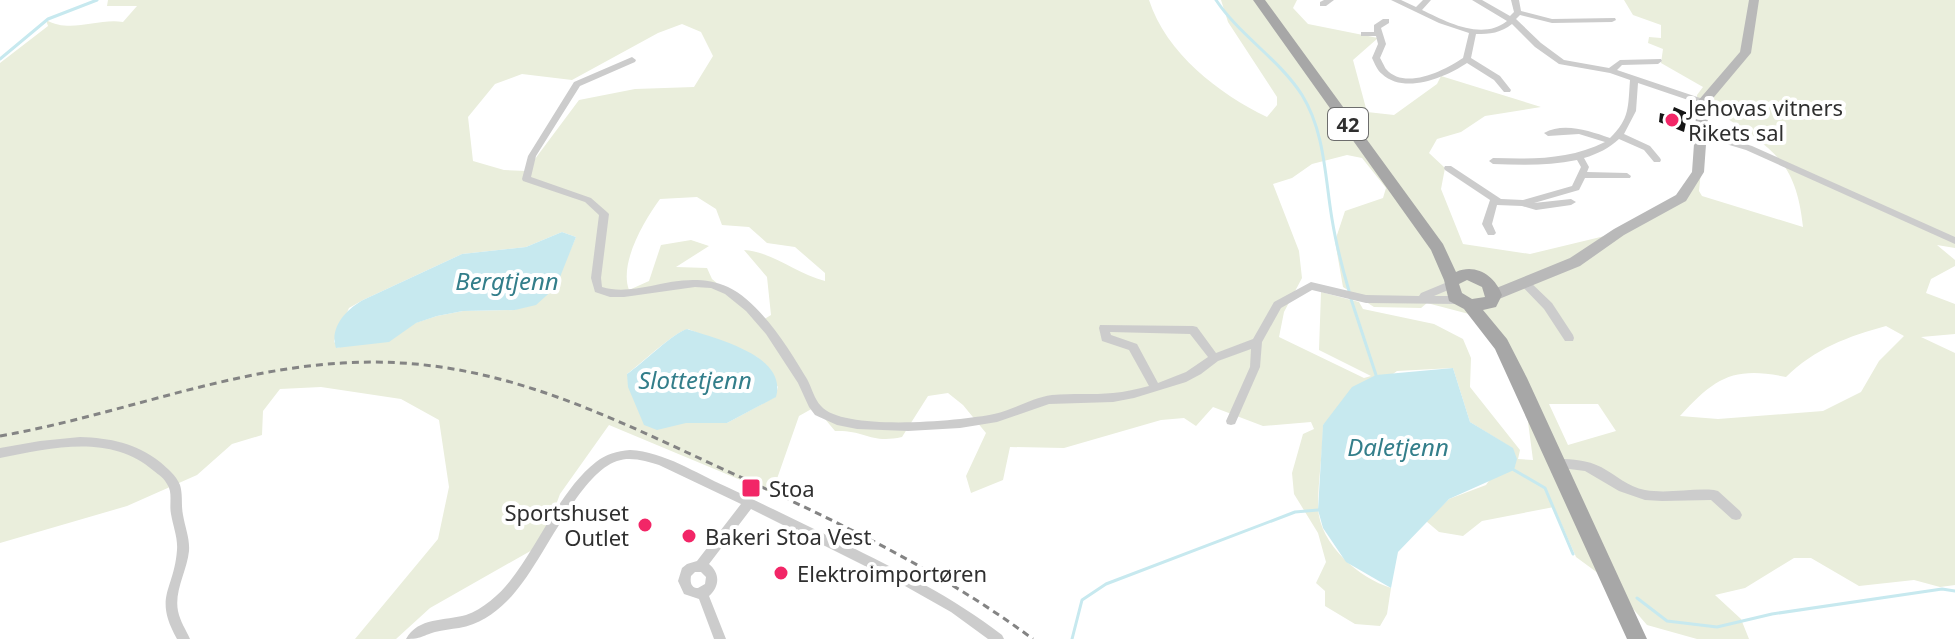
<svg xmlns="http://www.w3.org/2000/svg" width="1955" height="639" font-family="'Noto Sans',sans-serif">
<style>
.green{fill:#eaeedc;fill-rule:evenodd}
.water{fill:#c7e9ef}
.lines{fill:none;stroke-linecap:round;stroke-linejoin:round}
.stream{stroke:#c7e9ef;stroke-width:3}
.building{fill:#161616}
.street{fill:#ccc;fill-rule:evenodd}
.secondary{fill:#b9b9b9;fill-rule:evenodd}
.primary{fill:#a7a7a7;fill-rule:evenodd}
.rail{stroke:#848484;stroke-width:3;stroke-dasharray:7 5;stroke-linecap:butt}
.poi-dot{fill:#f22667;stroke:#fff;stroke-width:3}
.labels{text-anchor:middle;dominant-baseline:central;stroke-width:8;stroke-linejoin:round;paint-order:stroke}
.shield{fill:#fff;stroke:#6d6d6d;stroke-width:2}
.shield-label{font-size:20px;font-weight:bold;fill:#2f2f2f}
.poi-label{font-size:22px;fill:#2f2f2f;stroke:#fff;text-anchor:start}
.water-label{font-size:24px;font-style:italic;fill:#337e8a;stroke:#fff}
</style>
<rect width="100%" height="100%" fill="#fff"/>
<path class="green" d="M108,0h1041c17,53 70,94 118,117l10,-12v-8l-49,-75 -7,-22h76l-4,8 15,16 70,14 -25,22 14,52 27,3 43,-31 4,-8 100,31 -56,9 -24,16 -24,7 -8,14 16,15 -4,21 22,55 67,10 83,-20 81,-49 3,-90 6,-8 -42,-24 2,-14 -15,-6 1,-6 12,1v-13l-28,-10 -9,-15h331v248l-18,-3 18,15v6l-24,13 -5,14 29,11v30l-34,3 34,16v232l-15,2 -26,-7 -55,6 -48,-28h-17l-49,30 -30,7 26,24 8,20h-52l-50,-14 -37,-43 -34,-25 -22,-50 -72,14 -19,15 -24,-4 -13,-11 23,-22 37,-14 26,-37 -42,-26 -17,-54 -56,3 -74,54c0,27 -5,55 -5,82 1,37 41,71 73,81l-4,26 -7,12 -25,-2 -30,-18v-15l-9,-8 10,-21 -8,-29 -24,-39 -2,-21 11,-39 11,-5 -3,-7 -48,4 -50,-19 -17,19 -12,-8 -23,2 -97,28 -54,-1 -7,33 -32,13 -5,-17 20,-43 -23,-28 -15,-12 -20,3 -26,41c-32,7 -36,-7 -67,-6l-20,-24 -16,9 -27,77 -163,-68 -49,69 -19,51 -111,63 -34,31h-41l83,-100 11,-52 -10,-67 -38,-21 -80,-12 -41,2 -17,22 -1,24 -30,9 -35,31 -70,31 -127,37v-480l48,-37 -2,-6c25,14 51,-2 77,2l14,-16h-30zM682,24l19,8 12,24 -19,31 -59,2 -56,11 -53,71 -22,-1 -31,-9 -5,-44 27,-33 27,-10 50,6 86,-47zM1716,111c54,37 80,47 87,116l-101,-31 -3,-5 7,-70zM1347,155l15,3 24,30 -3,10 -38,13 -10,30 8,46 31,20 47,1 6,-5 42,11 20,21 38,79 6,46 -15,-1 2,-9 -50,-63 1,-29 -8,-19 -29,-15 -71,-15 -4,-7 -38,-10 -2,58 52,26 -7,2 -85,-41 5,-25 18,-34 -3,-27 -26,-67 19,-6 20,-14zM697,197l19,12 6,16 27,2 18,16 28,4 30,26v8c-28,-7 -52,-29 -81,-31l23,27 4,38 -10,6 -49,-42 -5,-11 -31,-1 33,-21 -18,-6 -30,5 -12,36 -20,9c-10,-27 15,-69 31,-91zM562,232l14,5 -17,39 -44,34 -52,1 -26,5 -100,32 -3,-7 15,-33 14,-8 99,-46 64,-7zM1886,326l18,10 -25,25 -18,31 -38,19 -105,8 -38,-3c35,-38 53,-50 106,-39 28,-28 63,-41 100,-51zM688,329l69,28 21,30 -3,10 -48,26h-41l-59,-49c15,-11 47,-42 61,-45zM1549,404h49l18,27 -48,14z"/>
<g class="water">
<path d="M562,232l14,5 -20,50 -20,18 -21,5 -52,1 -26,5 -21,7 -27,19 -53,6c-7,-21 11,-39 27,-48l99,-46 64,-7z"/>
<path d="M687,329c29,10 101,26 89,68l-49,26h-41l-29,7 -13,-5 -16,-38 -1,-13c15,-10 47,-42 60,-45z"/>
<path d="M1453,368l17,54 43,26 4,11 -3,11 -65,29 -51,53 -7,36 -45,-26 -23,-34 -5,-18 5,-85 29,-38 24,-12z"/>
</g>
<g class="lines">
<g class="stream">
<path d="M1216,0c24,36 63,59 86,95 23,37 23,83 30,124 4,25 10,48 17,72"/>
<path d="M0,59l48,-40 49,-19"/>
<path d="M1351,299l25,76"/>
<path d="M1514,470l31,18 28,66"/>
<path d="M1637,598l30,23 50,6 55,-13 170,-25 13,2"/>
<path d="M1072,639l10,-39 24,-16 189,-72 23,-2"/>
</g>
</g>
<path class="building" d="M1674,107l14,6 -4,19 -25,-10 1,-9 11,3z"/>
<g class="lines">
<g class="street">
<path d="M1324,0h10l-8,6h-6v-4z"/>
<path d="M1391,0h10l15,7 7,-7h8l-9,10c25,12 60,31 85,11l-35,-21h10l28,16 4,-4 -3,-12h8l2,11 31,8 63,-1 1,2 -4,2 -60,1 -32,-8 -4,4 25,24 23,17 45,8 11,-8 41,-1 1,2 -4,3 -36,1 -5,5 89,30 1,2 -1,2h-6l-62,-21 -2,28 -12,23 26,12 10,12 1,2 -1,2h-6l-10,-12 -25,-11c-10,9 -21,15 -35,19l5,9 -2,5 40,1 4,3 -1,2h-45l-6,12 -45,13 37,-4 5,3 -5,3 -35,5 -14,-4 -25,-1 -5,19 4,9 -2,2h-6l-6,-11 8,-24 -45,-30 -1,-2 1,-2h6l50,33 22,1 49,-14 9,-19 -4,-7c-28,6 -56,5 -84,4l-4,-3 4,-3c40,1 76,2 112,-16l-26,-8 -31,2 -4,-3c20,-11 45,-2 66,5 20,-19 18,-32 20,-58l-20,-7 -51,-9 -24,-17 -23,-23c-11,9 -22,10 -36,10l-5,24 29,18 11,14 -1,2h-6l-10,-12 -27,-17c-21,14 -62,32 -85,11 -5,-4 -7,-10 -10,-16l6,-14 -2,-8h-15v-4h13v-7l9,-6h6v4l-8,5 5,16 -6,14c1,1 5,10 6,11 19,22 59,1 77,-11l6,-25 -30,-10z"/>
<path d="M632,57l4,3 -1,2 -55,24 -44,70 -5,21 60,21 16,14 2,2 -8,64 1,9c16,5 33,2 49,-1 26,-6 52,-10 77,1 32,15 62,63 79,92 5,9 7,20 14,27 22,26 140,15 173,8 20,-4 37,-16 58,-19 20,-2 41,0 61,-2 12,-1 24,-4 36,-7l-20,-36 -27,-9 -3,-13 1,-3 93,1 4,1 19,26 37,-14 21,-37 37,-20 55,13 53,1 2,-3 29,-12 5,4 -2,3 -19,8h26l5,4 -5,4 -94,-1 -54,-13 -31,18 -19,34 -2,25 -25,57 -4,1 -4,-1 -1,-3 24,-54 1,-18 -33,12 -17,13 -15,8 -52,16 -21,4 -64,2 -52,18 -37,6 -52,3 -51,-2 -20,-4 -22,-10 -6,-8 -11,-24 -32,-49 -20,-23 -21,-17 -14,-6 -16,-1 -71,10h-14l-15,-5 -4,-14 8,-63 -14,-13 -62,-21 -1,-2 6,-23 46,-74zM1110,332l80,2 18,23 -22,15 -28,11 -21,-39 -26,-9z"/>
<path d="M1699,130l53,16 203,91v7l-209,-94 -50,-15 -1,-2 1,-2z"/>
<path d="M1524,278l3,1 25,24 21,32 1,3 -1,3h-8l-21,-32 -23,-24 -2,-3 2,-3z"/>
<path d="M80,437c30,1 56,6 80,25 8,7 16,13 20,23 3,10 1,20 3,30 2,12 7,24 6,36 -2,20 -15,40 -11,60 2,10 8,19 12,28h-13c-24,-43 -3,-48 0,-89 1,-12 -4,-24 -6,-36 -2,-10 2,-22 -4,-30 -3,-6 -8,-9 -13,-13 -44,-38 -102,-23 -154,-13v-10l40,-7z"/>
<path d="M630,450c35,2 65,23 97,37 38,18 77,37 116,56 55,27 110,54 159,92l2,4h-16l-37,-27 -46,-26 -154,-77 -42,55c11,9 11,22 0,32l17,43h-12l-15,-40 -15,-5 -6,-13 4,-13 5,-4 10,-3 44,-57 -82,-39c-12,-4 -29,-9 -42,-4 -41,14 -76,108 -110,140 -13,13 -29,24 -48,27 -8,1 -16,2 -24,4 -14,4 -13,7 -29,7 12,-22 39,-18 60,-24 17,-6 33,-20 44,-34 28,-35 51,-92 86,-119 10,-8 21,-11 34,-12zM695,572h6l5,5 -1,7 -7,4c-7,0 -8,-6 -7,-12z"/>
<path d="M1558,459c15,0 29,1 43,8 15,8 27,20 44,23 23,4 46,-2 69,0l4,1 22,20 2,4 -2,4 -4,1 -4,-1 -21,-19 -49,1 -17,-1 -26,-9 -34,-20 -31,-4 -2,-3 2,-3z"/>
</g>
<path class="secondary" d="M1749,0h10l-8,53 -42,50 -5,69 -18,29 -62,34 -44,31 -81,33h-10l-2,-4 2,-4 81,-33 44,-29 62,-34 16,-23 5,-70 43,-50z"/>
<path class="primary" d="M1253,0h12l178,244 13,28c20,-9 39,4 46,23l-6,12 -13,3 24,29 20,39 120,261h-20l-132,-290 -31,-40 -15,-8 -5,-21 -13,-30zM1467,280l15,7 3,10 -13,2 -10,-6 -3,-9z"/>
<path class="rail" d="M0,436c115,-20 225,-66 342,-73 146,-9 257,49 385,108 107,49 211,98 306,168"/>
</g>
<g class="poi-dot">
<circle cx="1672" cy="120" r="8"/>
<rect x="741" y="478" width="20" height="20" rx="4"/>
<circle cx="645" cy="525" r="8"/>
<circle cx="689" cy="536" r="8"/>
<circle cx="781" cy="573" r="8"/>
</g>
<g class="labels">
<rect class="shield" x="1328" y="108" width="40" height="32" rx="6"/>
<g class="shield-label">
<text x="1348" y="124">42</text>
</g>
<g class="poi-label">
<text x="1688" y="107">Jehovas vitners<tspan x="1688" dy="25">Rikets sal</tspan></text>
<text x="769" y="488">Stoa</text>
<text x="629" y="512" text-anchor="end">Sportshuset<tspan x="629" dy="25">Outlet</tspan></text>
<text x="705" y="536">Bakeri Stoa Vest</text>
<text x="797" y="573">Elektroimportøren</text>
</g>
<g class="water-label">
<text x="507" y="280">Bergtjenn</text>
<text x="695" y="379">Slottetjenn</text>
<text x="1398" y="446">Daletjenn</text>
</g>
</g>
</svg>
